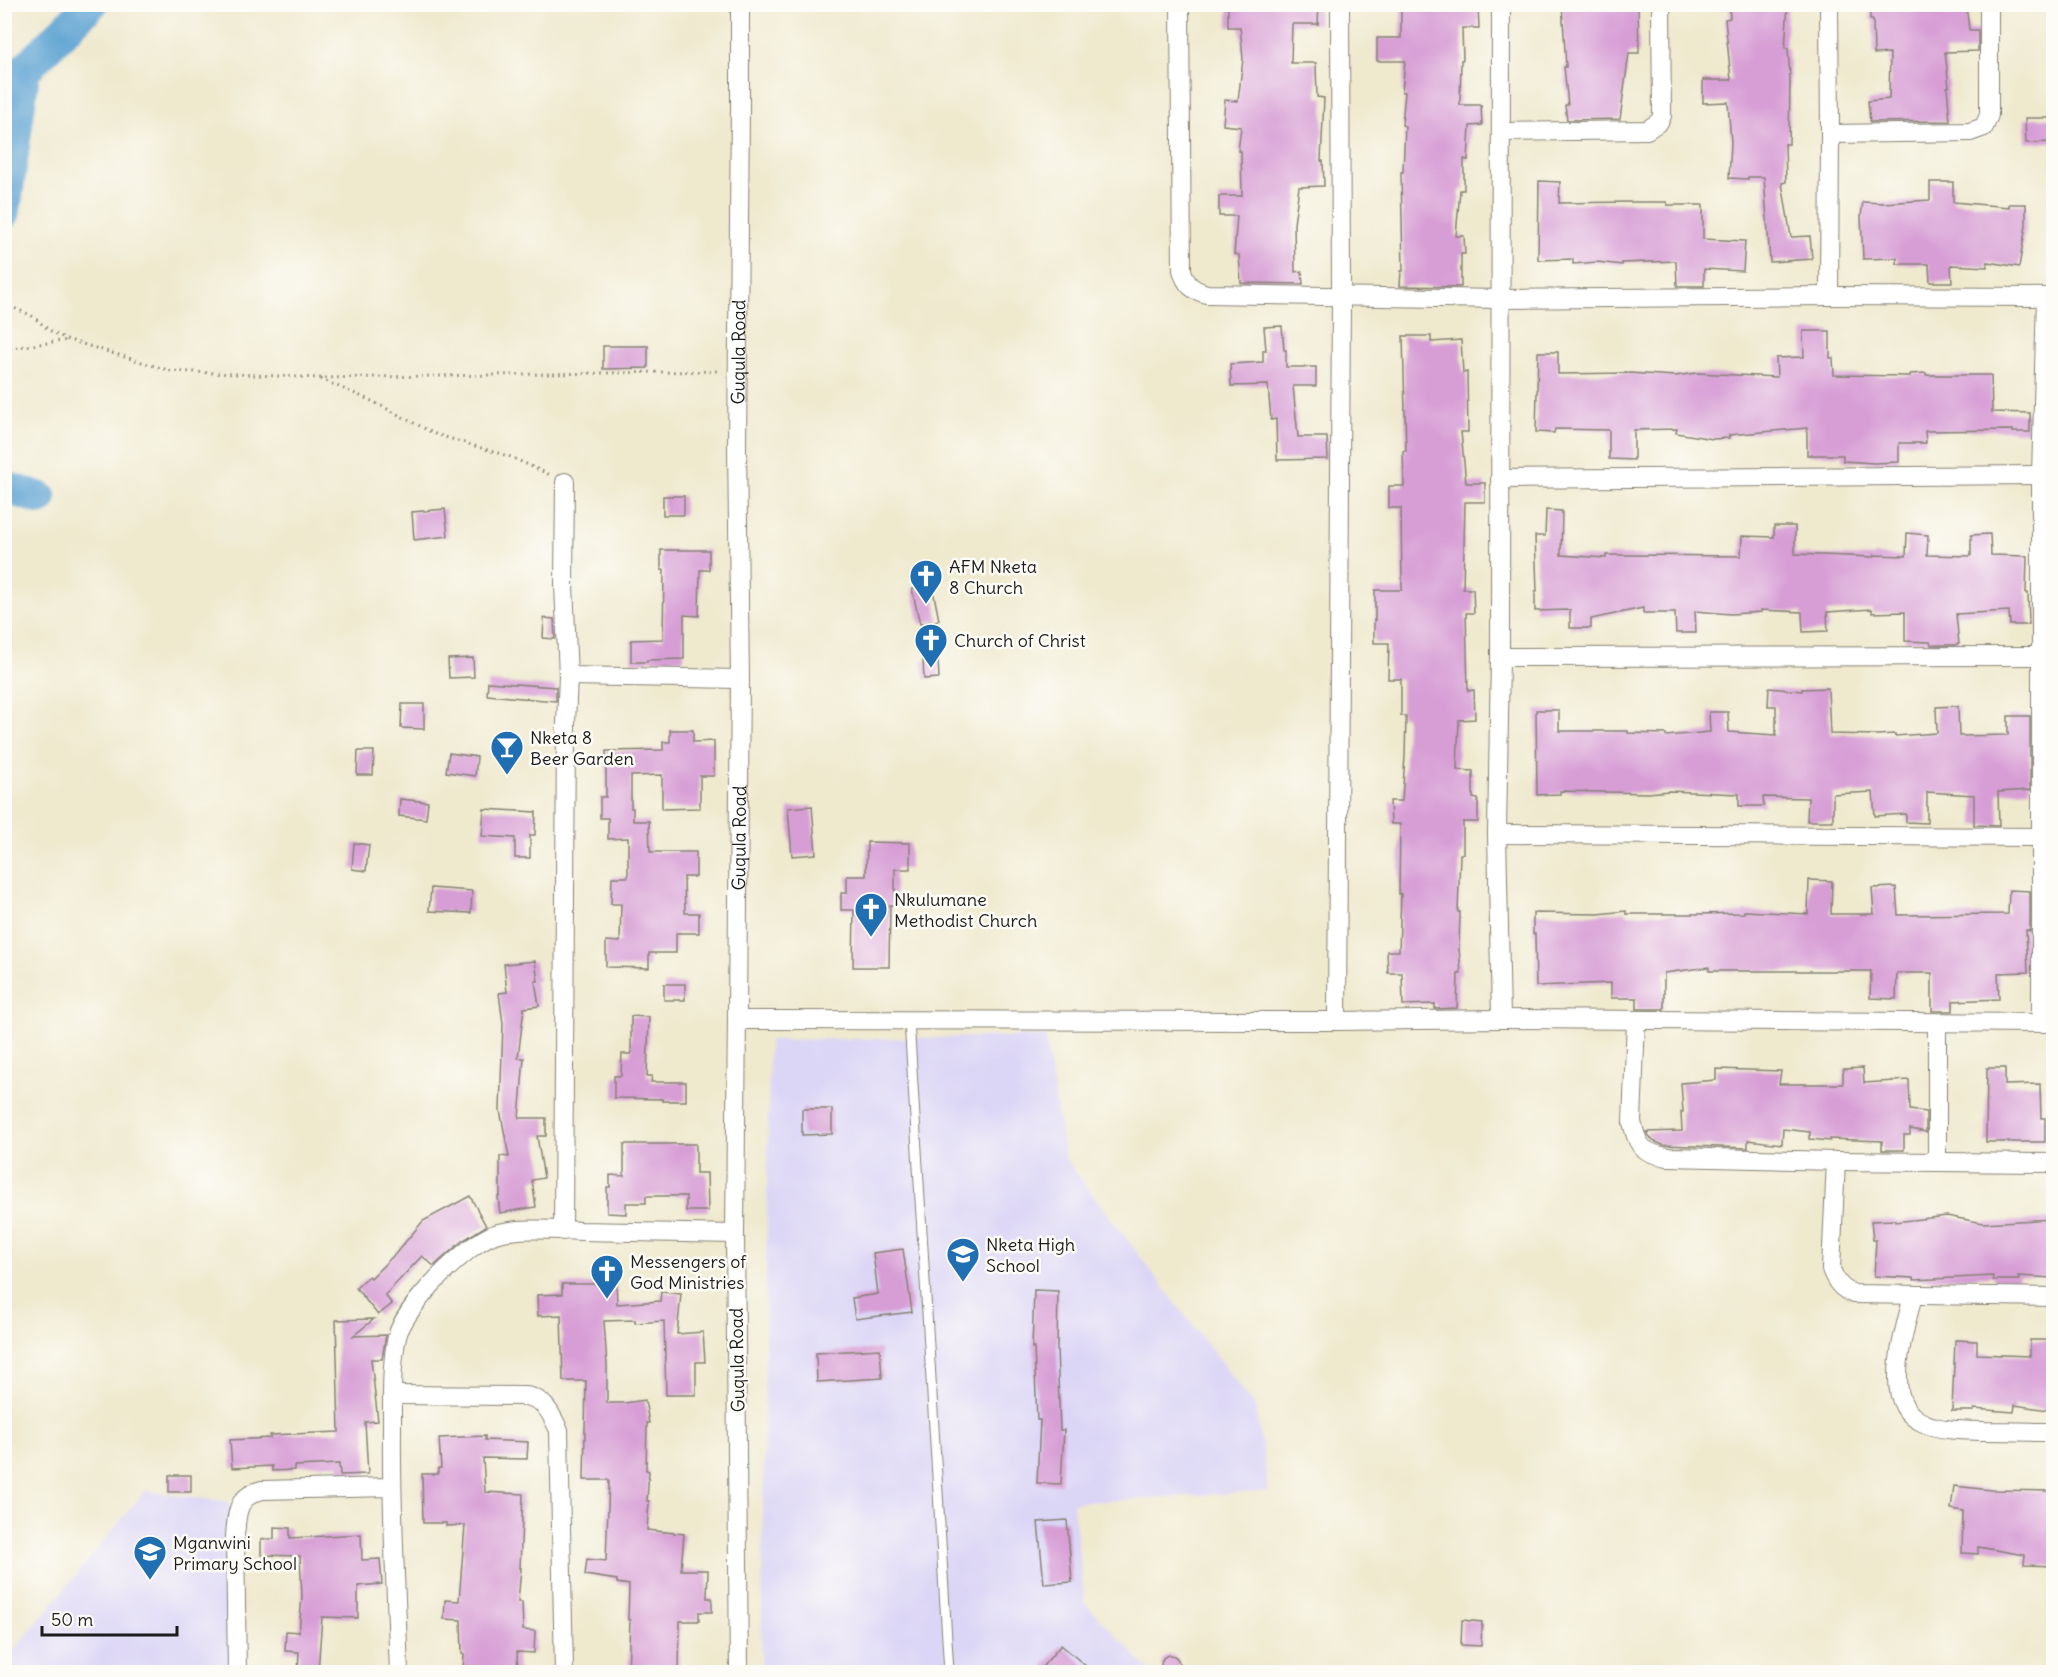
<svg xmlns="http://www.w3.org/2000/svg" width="2058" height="1677" font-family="Delius,sans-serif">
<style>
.built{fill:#dcd6f6}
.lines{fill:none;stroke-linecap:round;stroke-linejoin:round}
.river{stroke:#5ca2d2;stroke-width:33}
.building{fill:#d79ed5}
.service-casing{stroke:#868275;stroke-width:11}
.minor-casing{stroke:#868275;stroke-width:20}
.path{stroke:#868275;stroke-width:3;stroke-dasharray:1.5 4.5;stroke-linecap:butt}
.service{stroke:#fff;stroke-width:9}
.minor{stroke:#fff;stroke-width:18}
.labels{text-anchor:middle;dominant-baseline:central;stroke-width:5;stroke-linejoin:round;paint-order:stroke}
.street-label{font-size:18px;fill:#1c1c1c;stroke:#fdfcf7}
.poi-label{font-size:18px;fill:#1c1c1c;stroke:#fdfcf7;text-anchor:start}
</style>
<rect width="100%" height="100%" fill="#fdfcf7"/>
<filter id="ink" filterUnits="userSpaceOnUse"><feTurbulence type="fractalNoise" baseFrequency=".0167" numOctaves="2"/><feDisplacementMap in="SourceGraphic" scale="12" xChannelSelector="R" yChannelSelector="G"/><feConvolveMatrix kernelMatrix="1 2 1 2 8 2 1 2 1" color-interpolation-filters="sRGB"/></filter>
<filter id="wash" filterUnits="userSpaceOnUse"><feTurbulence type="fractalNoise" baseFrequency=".008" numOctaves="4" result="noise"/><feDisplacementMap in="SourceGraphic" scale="24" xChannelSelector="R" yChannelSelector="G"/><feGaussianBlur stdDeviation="1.35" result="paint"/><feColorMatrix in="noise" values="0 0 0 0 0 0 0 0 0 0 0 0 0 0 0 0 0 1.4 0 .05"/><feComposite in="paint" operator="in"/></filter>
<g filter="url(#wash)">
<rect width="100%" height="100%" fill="#efe9ce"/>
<g class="built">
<path d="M1045,1036l20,122 191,250 13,83 -196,12 12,100 66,69h-390l8,-632z"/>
<path d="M145,1491l85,11 1,170h-226v-11z"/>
</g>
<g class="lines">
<g class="river">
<path d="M4,213l20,-143 67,-66"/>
<path d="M4,487l36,11"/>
</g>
</g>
<g id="blocks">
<g class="building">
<path d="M1228,4h91l-1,20h-26l-1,39h25l1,34 7,1 -3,63h2l1,25 -25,1 -5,37 1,48 7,-1 1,13 -62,-1 -2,-28 -5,-1 3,-38h-18v-20h23l-1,-45h-3l3,-24 -18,-2 2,-25 13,1 5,-42 -3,-32h-12z"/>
<path d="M1478,4l1,24h-17l1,32h-2l-1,45h21l1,20 -12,1 -2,34 -4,-1v31h-4l-4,46h8l1,18h-4v33l-61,-1 1,-15h2l-2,-99h2l2,-46 -3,-1 3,-33h-3l3,-31h-28v-23h24v-29h38v-3z"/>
<path d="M1562,4h76l1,49h-10l-9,66 -53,1 -2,-15h3l-4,-38h2z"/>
<path d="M1729,4h59l-3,44h3l2,30 -1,66h-4l1,38 -4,1 9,54 19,-1 2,23 -42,3 -6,-85h-16v2l-19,-1 2,-35 -3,-41 -25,1v-23h28l-6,-61 5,-1z"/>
<path d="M1870,4h96l3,26h9v21l-33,1 4,35h-2l3,34 -80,1 -2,-21 21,-2 1,-46 -16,1 -1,-34h-3z"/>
<path d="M2025,118h29v24l-28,1z"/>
<path d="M1539,181l21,1 -1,21 69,-1h39v3h36v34l42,2 -2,30 -39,-2v17h-27l-1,-25 -54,2v2l-25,-3 -24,2v-5l-35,1z"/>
<path d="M1930,182h23v20l56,5v-3h17v21l-7,42 -32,-5v5l-36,-2 1,17h-22l-1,-18h-32v-6l-34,1 -2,-43 2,-14 20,1 47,-3z"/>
<path d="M1282,326l2,24h2v17h30v19h-23l5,51h29l1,22 -51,1 -1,-41 -5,1 -3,-35 -37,1 -1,-22 33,-2v-12h3l-2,-23z"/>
<path d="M1803,331h27v27h3l1,17 76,1v-2l16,-1v2h65l1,37 38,1v19h-17v-2l-88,1 1,12h-27v19l-25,1 -31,-2v-6h-36v-27l-78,7v3l-16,1 -37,-6 1,-4 -43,1v30l-25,-1v-29l-54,-1 -1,4 -18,-1 2,-80h20v22l71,-1 46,3 22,-3 80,4 -1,-19 28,-1z"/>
<path d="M1403,336h28v6l30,-2 2,33 4,-1 1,60h-7l5,51h19v19h-20l-2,87h10l1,24h-8l2,78 6,-1 1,29 -16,1 -2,50 16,1v27l5,1v23h-15v32h-3l-2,58h2l-1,36 2,26h-3l-1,34 -22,1v-5l-32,1 -1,-32h-14l-1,-22h12l2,-57h-2l1,-70h-9l-1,-23h12l3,-45 1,-40h-5v-37h-13l1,-36h-15v-23h1v-30h27l-1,-82h-12v-22h15l-1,-35h3z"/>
<path d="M603,346h45v22l-45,1z"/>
<rect x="663" y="496" width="21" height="19"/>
<path d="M445,509l3,27 -34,4 -2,-28z"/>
<path d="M1546,510l16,1 -1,44 45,3v-3h21l114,1 1,-20 32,1v-11h21v28l79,3v-2l32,1 1,-23 21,2 -1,20 44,1v-21l19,-1 1,21 36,1 -1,37h2l1,32h-19l-1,-14 -53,3 3,30 -5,1h-23l-1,-3 -25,-1v-29l-33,1v-4l-45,3 1,19 -25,1 -1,-20 -41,-2v2l-30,2 -36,-3 1,22h-20l-1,-20h-32v-5l-52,11v9h-21v-18l-35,1v-20h2l-2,-55h10z"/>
<path d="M661,550h48v20h-9l-1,46 -15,-1v44l-37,1v2h-16v-22l32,-1 1,-69h-3z"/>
<path d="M932,585l7,35 -19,4 -8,-35z"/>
<path d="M544,618l10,1 1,20 -12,-1z"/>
<path d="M473,658l1,19 -25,1 -1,-19z"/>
<path d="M923,660h15l1,18 -15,1z"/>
<path d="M488,682l68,5v14l-69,-6z"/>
<path d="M1769,688l33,3v-2l26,-1 2,46 46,1 19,-1v2l42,-3 -1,-26 22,-1 1,30 49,-1v-19h22v74l-32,2 1,34 -25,-1v-30l-47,-3v31l-21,-1v-8l-31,2 -2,-24 -40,2v27h-26l1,-23 -45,-1 1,9h-25v-12l-70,-3 -21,2 -88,-2v3l-23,1 -1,-85h23v21h69v2l38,1v2l44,-4 -1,-20h19l1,20 47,3v-29h-8z"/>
<path d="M402,704h22v25l-23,-1z"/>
<path d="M670,730h23v12l21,-1v35h-14v32l-38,1v-34l-31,1v32h2v13h16l1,31h46v25h-12l1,36h14v20h-23v20h-27v15l-43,-1v-26l14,1 1,-38h-10l1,-27h16v-39l-20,1v-21h-8v-21h6v-46l57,-1v-8h7z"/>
<path d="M358,751h16l-1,24h-16z"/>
<path d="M449,753l28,4 -2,19 -29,-4z"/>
<path d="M400,799l28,3 -2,17 -27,-3z"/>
<path d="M812,806l4,48 -24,2 -4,-48z"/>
<path d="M484,809l52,3 -1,23h-5v23h-15v-20l-33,-2z"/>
<path d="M867,842l43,1v26h-15v36h-5l-1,62h-36l1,-57h-13v-17h6v-17h19z"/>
<path d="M354,843l15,2 -3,26 -14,-2z"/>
<path d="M1809,880l23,1 -1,33h43l-2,-26 24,-1 2,28 110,-1 1,-24 21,1v40l-4,-1 2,42 -30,1 1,26 -46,2v10h-21v-38h-35l-1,26 -26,-1 1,-27h-162v-4l-45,6v36h-27v-11h-26v-15l-75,3 -1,-52h-2v-21l65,1 28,-3v3h70l48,-1v-2l64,3z"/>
<path d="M431,888l41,3 -1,22 -42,-2z"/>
<path d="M535,961l3,20h-3l4,25 -15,2 -6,50h6l-5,60h27v18h-9l7,42 -12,2 4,27 -36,6 -2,-16 2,-1v-40l9,1 -9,-47 3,-86 -4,-31 8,-1 -3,-28z"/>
<rect x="664" y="984" width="21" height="16"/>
<path d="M631,1016l18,1 -2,59h5l-1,6h35v19h-24v-2l-48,-1v-22h7l1,-22h9z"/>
<path d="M1863,1068l1,15 45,-3 1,30 16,2v20l-16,-3v6h-6v15h-22v-9l-52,-2v2l-20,-2v-7l-27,-3 -1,15 -34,-4v8l-85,-3 -10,-4 -7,-9 36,-1 -1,-19h2l-2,-29 35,-3v-11l65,2 -2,13h64v-15z"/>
<path d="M1987,1068h18v17l35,-1 1,34h4v24h-59z"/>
<path d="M802,1109h30v25l-30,1z"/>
<path d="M624,1144h72v29h11l1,38h-22v-15h-40v7h-20v11l-19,-1v-26h3v-12l14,1z"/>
<path d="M470,1196l16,30 -24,15 -28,25 -12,-10 -37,39 7,9 -14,11 -22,-27 13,-12 2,2 25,-25 27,-32z"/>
<path d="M1947,1216l36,7 69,-4 2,59 -36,-2 1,4h-26v-4l-79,4v-2l-40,-2 2,-36h-3l-2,-19 24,-1v2z"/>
<path d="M903,1249l9,63 -57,7 -3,-21 26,-4 -5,-41z"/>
<path d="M595,1280h21l1,24 43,-3 1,-9 20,2 -4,40 26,-2 2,30h-9v33h-30l-2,-74 -29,2v-3l-31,1 3,45v37h18l20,-3 4,23h-2l-1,47 3,1 -2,30h2l-2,29 37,4 -3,36h27l-1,28h5v14h-13v9h-19l-1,51h-51l2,-52h-2l1,-35 -12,-2v-3l-32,-5 2,-16 19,2 3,-81h-25l2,-99h-23l-2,-66 -23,1 -1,-21 25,-1v-10h33z"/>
<path d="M1034,1290l24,1 -1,57 3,82h4l-3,54 -24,-1 3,-63h-3l-3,-72h-2z"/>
<path d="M374,1319l-21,17 33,-1 -4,24h-11l7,62 -13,1 3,52 -28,1 -1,-11 -45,2v4l-22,1v-5l-40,2 -2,-28 40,-2v-3l69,-3 -3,-112z"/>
<path d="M1955,1340l22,1v13l53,2v-16h24v71l-39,-6 -1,7 -40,-3v2h-22z"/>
<path d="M880,1349l2,29 -65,4 -1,-29z"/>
<path d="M485,1436v4l43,2 -1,17 -44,-1 2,34 38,2 -3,74h1l-3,34h4l1,28 12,1 -1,22 -17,-1 1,20h-55l1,-18h-2l-1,-34 -17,-1 1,-19 14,1 6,-76 -19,1v-3h-23l-1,-49h16v-6h3l-2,-30z"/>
<rect x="169" y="1475" width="22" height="17"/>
<path d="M1954,1486l37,4 62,1 -2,35h3v40l-30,-1 1,-10 -47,-8v7l-16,-1 1,-42 -12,-2z"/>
<path d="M1067,1520l5,62 -28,2 -6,-62z"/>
<path d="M274,1527l16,1v10l71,-4 1,26 18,-1 2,25 -24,2v32l-36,-1 -4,55h-20l1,-20 -14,-1 1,-20 13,1 3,-36 -2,-40 -39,-1v-16h13z"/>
<path d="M1462,1620l20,2 -1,24 -20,-1z"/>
<path d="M1061,1645l32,27h-42l-8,-6z"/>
<circle cx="1170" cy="1664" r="9"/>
</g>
</g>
</g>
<g filter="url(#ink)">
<use href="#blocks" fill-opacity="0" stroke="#868275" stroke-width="1.5"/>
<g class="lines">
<g class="service-casing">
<path id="service" d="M909,1020l40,652"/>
</g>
<g class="minor-casing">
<g id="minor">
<path d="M1180,4l2,266c4,15 10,20 25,24l294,5 328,-3 225,1"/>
<path d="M1501,4l-1,653 -3,177 4,185"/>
<path d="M1501,132l146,-2 12,-8 3,-6 -1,-112"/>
<path d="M1830,134l140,-2 14,-5 5,-12v-111"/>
<path d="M1829,296l1,-162 -1,-130"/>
<path d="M1500,479l541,-4"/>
<path d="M565,482l-1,103 4,91"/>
<path d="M1500,657l542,-1"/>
<path d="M1497,834l544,3"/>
<path d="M739,1020l598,1 164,-2 553,4"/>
<path d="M1636,1020l-4,102c6,25 10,31 36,35l168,4 218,2"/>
<path d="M1337,1021l4,-726 -1,-291"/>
<path d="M2041,1023v-548l5,-177"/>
<path d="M1836,1161l-5,108c5,13 10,20 23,25l200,3"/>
<path d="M1937,1162v-139"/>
<path d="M563,1231l3,-508 2,-47 172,3"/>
<path d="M1913,1295c-6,26 -15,54 -15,81 -1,55 45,54 86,55 23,0 46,1 70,1"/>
<path d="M393,1395l133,1c19,3 25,18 33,34l5,242"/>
<path d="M237,1672l-2,-136c2,-23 1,-39 27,-46l130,-3"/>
<path d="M399,1672c-3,-81 -8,-163 -7,-244 0,-28 -1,-65 5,-91 7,-30 69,-93 98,-103 22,-7 62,-4 86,-3 52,1 103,2 154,3"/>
<path id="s1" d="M739,1672l-4,-438 5,-555 -3,-232 3,-340v-103"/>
</g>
</g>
<g class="path">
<path d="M4,304l27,11 18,15 17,9 105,32 149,7 401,-7"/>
<path d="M4,349l64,-9"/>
<path d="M321,379l53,23 61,32 76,23 39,18"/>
</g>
<use href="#service" class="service"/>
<use href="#minor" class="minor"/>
</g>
</g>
<defs>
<g id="church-pin" transform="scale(1.725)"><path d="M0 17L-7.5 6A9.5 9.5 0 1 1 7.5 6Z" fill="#1f6fb2" stroke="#fdfcf7"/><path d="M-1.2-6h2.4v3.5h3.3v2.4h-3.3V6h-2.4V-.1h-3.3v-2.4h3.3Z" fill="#fff"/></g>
<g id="bar-pin" transform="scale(1.725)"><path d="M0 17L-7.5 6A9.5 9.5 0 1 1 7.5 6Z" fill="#1f6fb2" stroke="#fdfcf7"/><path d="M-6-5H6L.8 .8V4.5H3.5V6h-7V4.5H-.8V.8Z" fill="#fff"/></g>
<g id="school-pin" transform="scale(1.725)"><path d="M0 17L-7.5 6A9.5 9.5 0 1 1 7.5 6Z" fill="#1f6fb2" stroke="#fdfcf7"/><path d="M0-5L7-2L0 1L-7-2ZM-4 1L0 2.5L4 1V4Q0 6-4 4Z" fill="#fff"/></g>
</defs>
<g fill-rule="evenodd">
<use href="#church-pin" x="926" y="576"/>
<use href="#church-pin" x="931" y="640"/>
<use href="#bar-pin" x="507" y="747"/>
<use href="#church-pin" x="871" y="909"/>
<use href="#school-pin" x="963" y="1254"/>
<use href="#church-pin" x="607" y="1271"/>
<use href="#school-pin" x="150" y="1552"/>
</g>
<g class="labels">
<g class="street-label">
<text stroke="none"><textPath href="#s1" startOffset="1320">Guqula Road</textPath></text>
<text stroke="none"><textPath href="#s1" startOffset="834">Guqula Road</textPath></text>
<text transform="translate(737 1360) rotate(-91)">Guqula Road</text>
</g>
<g class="poi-label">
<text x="949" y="566">AFM Nketa<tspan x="949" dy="21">8 Church</tspan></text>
<text x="954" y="640">Church of Christ</text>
<text x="530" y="737">Nketa 8<tspan x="530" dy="21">Beer Garden</tspan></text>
<text x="894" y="899">Nkulumane<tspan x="894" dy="21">Methodist Church</tspan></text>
<text x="986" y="1244">Nketa High<tspan x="986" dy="21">School</tspan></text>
<text x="630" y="1261">Messengers of<tspan x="630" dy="21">God Ministries</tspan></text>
<text x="173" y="1542">Mganwini<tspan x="173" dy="21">Primary School</tspan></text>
</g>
</g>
<rect width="2058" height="1677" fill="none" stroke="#fdfcf7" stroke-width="24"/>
<path d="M42 1626v9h135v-9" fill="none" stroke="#1c1c1c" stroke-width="3"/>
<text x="51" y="1626" font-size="18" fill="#1c1c1c" stroke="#fdfcf7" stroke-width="4.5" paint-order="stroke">50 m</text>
</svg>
